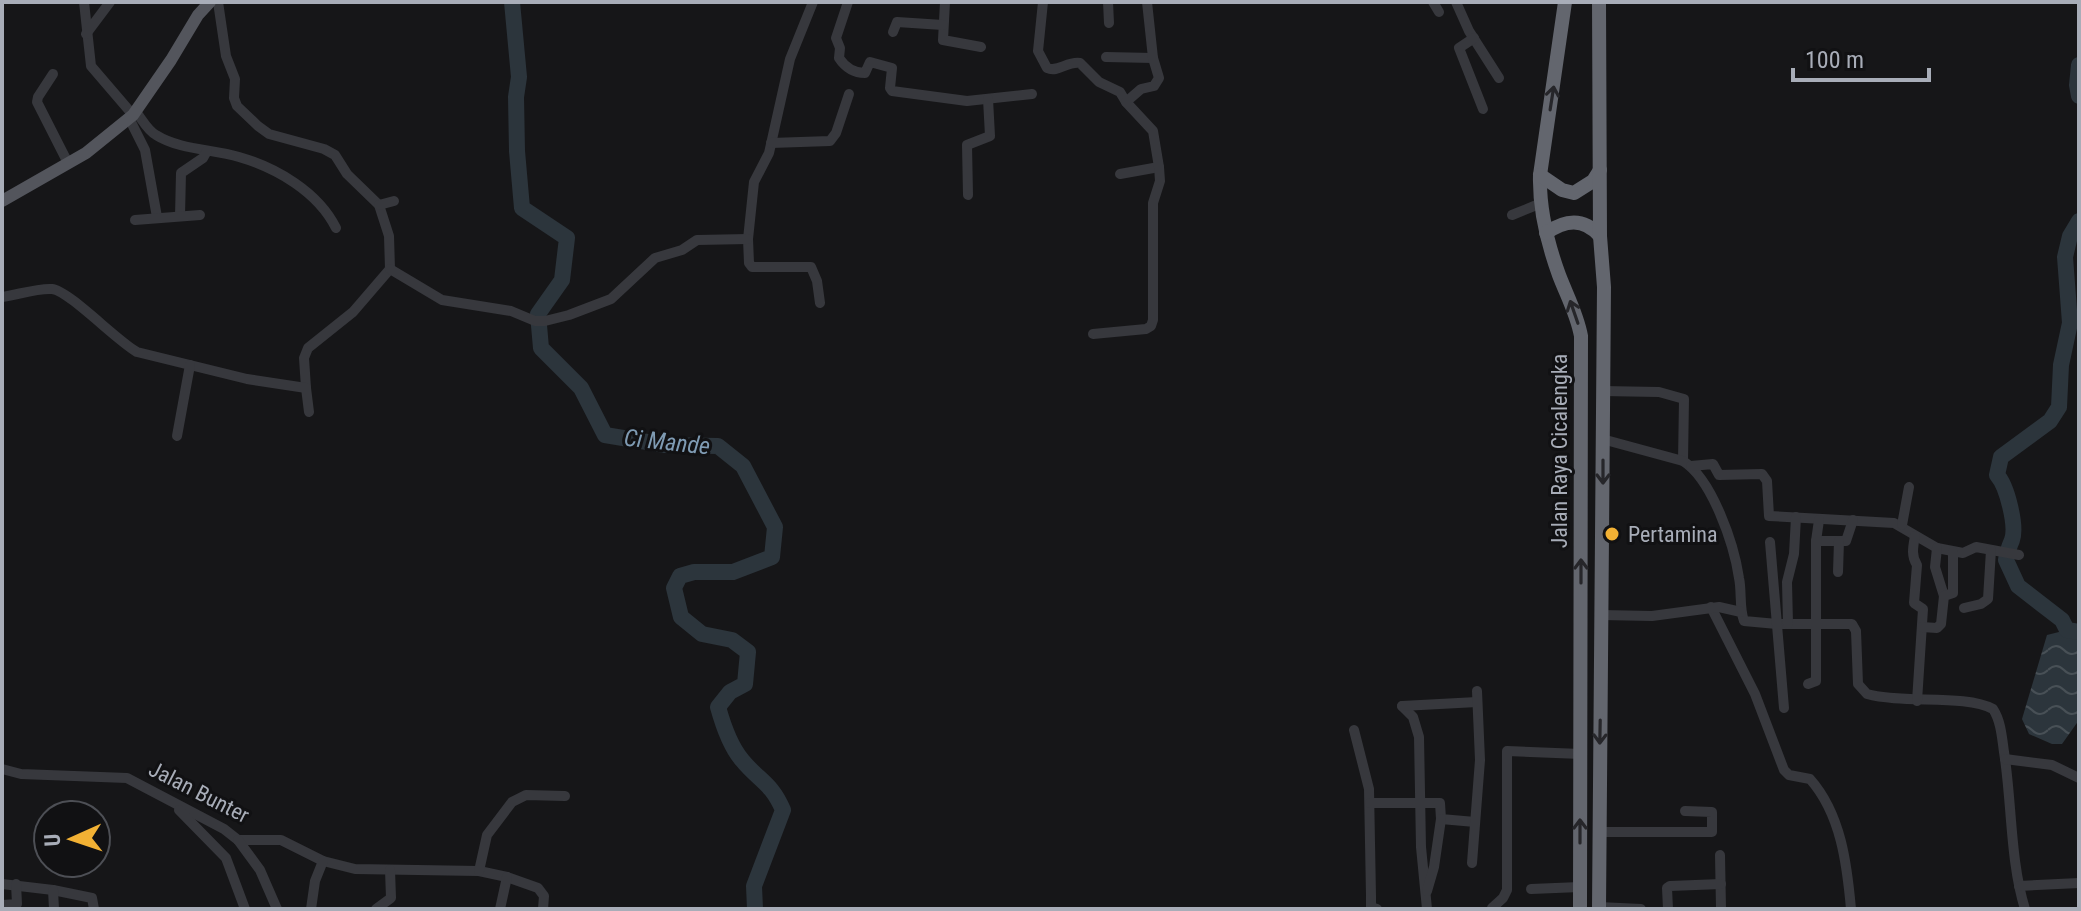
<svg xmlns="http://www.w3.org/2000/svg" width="2081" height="911" font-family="'Roboto Condensed',sans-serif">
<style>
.water{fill:url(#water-waves)}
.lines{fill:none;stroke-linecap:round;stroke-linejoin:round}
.river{stroke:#2c353c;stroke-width:16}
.minor{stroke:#37383d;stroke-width:10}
.major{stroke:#53555c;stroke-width:12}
.highway{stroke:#63666e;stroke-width:14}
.oneway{stroke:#26262a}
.poi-dot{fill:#f2b134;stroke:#111113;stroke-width:3}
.labels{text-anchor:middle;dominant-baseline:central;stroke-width:6;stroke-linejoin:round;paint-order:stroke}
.street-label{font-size:22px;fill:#a8adb8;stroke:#111113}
.poi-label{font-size:22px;fill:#a8adb8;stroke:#111113;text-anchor:start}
.water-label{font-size:24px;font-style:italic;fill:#7f9bb3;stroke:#111113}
</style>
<defs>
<pattern id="water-waves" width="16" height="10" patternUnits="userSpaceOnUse" patternTransform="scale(2)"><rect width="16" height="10" fill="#2c353c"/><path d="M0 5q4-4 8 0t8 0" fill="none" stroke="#485056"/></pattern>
</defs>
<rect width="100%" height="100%" fill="#161618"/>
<path class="water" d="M2067,630l12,9v81l-17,24h-10l-23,-10 -7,-15 25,-84z"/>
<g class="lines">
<g class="river">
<path d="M512,2l7,75 -3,20 1,54 5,57 45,30 -5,42 -24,34 3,34 40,40 24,47 60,10 53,1 25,20 32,61 -3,30 -39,15h-39l-14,4 -6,12 7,29 21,17 30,6 16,12 -3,32 -15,8 -12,15c5,18 12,39 24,53 17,21 29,22 41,50l-29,76 1,23"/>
<path d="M2079,65l-2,20 2,11"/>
<path d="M2079,221l-9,15 -5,21 5,66 -9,42 -2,42 -9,14 -49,36 -4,18c10,11 20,51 15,65 -3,7 -5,12 -6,20l12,26 44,34 5,10 12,2"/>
</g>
<g class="minor">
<path d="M84,2l7,64 42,49"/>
<path d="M218,2l8,54 9,23 -1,19 3,8 21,20 11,8 55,15 11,6 12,19 32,31 10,31 1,33 -37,43 -45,36 -4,10 2,30"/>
<path d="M813,2l-23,57 -21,94 -15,29 -6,57 1,24 3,4h59l6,14 3,22"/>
<path d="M848,2l-12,36 4,10 -1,10c6,9 15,15 26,15l5,-11 22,6 -2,20 2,3 75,10 65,-7"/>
<path d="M945,2l-2,38 38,7"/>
<path d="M1043,2l-5,49 9,17c11,5 20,-7 33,-5l19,19 21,10 6,10"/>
<path d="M1108,2l1,21"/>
<path d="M1433,2l6,10"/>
<path d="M1456,2l13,29 30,47"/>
<path d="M893,32l4,-10 46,3"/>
<path d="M86,34l24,-32"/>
<path d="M1474,38l-15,10 24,61"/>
<path d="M1106,57l47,1"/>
<path d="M53,74l-15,23 -1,5 31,61"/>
<path d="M136,112c6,7 11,18 20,23 24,15 56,14 83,22 38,11 79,35 97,71"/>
<path d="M129,118l16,32 12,67"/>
<path d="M771,143l59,-2 6,-8 13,-39"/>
<path d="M1120,174l39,-7"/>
<path d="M968,195l-1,-50 23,-9 -2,-37"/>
<path d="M379,205l15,-4"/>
<path d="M1512,215l27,-11"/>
<path d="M180,216l1,-43 22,-15 4,-7"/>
<path d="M135,220l65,-5"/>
<path d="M390,269l52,31 69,11 24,10h10l24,-6 42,-16 44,-41 27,-8 15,-10 51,-1"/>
<path d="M2,297c15,-2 35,-9 50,-8 16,1 65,52 85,63l110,27 59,9 3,24"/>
<path d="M1093,334l53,-5 5,-3 2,-6v-117l7,-22 -1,-14 -6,-36 -27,-29 15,-13 13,-3 5,-8 -6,-20 -6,-56"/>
<path d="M1602,391l57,1 25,7 -1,62"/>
<path d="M177,436l13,-71"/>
<path d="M1602,439l81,22c29,18 51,83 56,117 3,14 0,30 5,43l33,3h75l4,7 2,53 9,10c36,10 98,0 126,15 8,12 9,29 11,43 8,50 6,109 21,157"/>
<path d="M1691,466l22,-2 6,11 43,-1 5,7 2,35 125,7 43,25 26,5 13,-6 43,8"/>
<path d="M1902,525l7,-38"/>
<path d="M1915,536c-2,11 -4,20 2,29l-3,38 9,6 -6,92"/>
<path d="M1816,541h30l7,-21"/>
<path d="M1770,542l14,166"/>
<path d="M1937,548l-2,19 9,29"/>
<path d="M1838,572l1,-31"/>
<path d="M1711,607l44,87 29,76 5,5 21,4c31,35 37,85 41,130"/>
<path d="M1964,608l17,-4 7,-5 3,-49"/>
<path d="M1601,615l51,1 67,-9 22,5"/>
<path d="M1788,624l-1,-42 7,-28 2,-37"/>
<path d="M1922,627l15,1 4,-4 3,-28 9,-3v-41"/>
<path d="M1808,684l8,-3v-140l3,-21"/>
<path d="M1402,706l11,11 6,20 2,110 6,62"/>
<path d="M1402,706l75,-4"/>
<path d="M1354,730l15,59 2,107v11l6,2"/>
<path d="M2005,759l47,6 27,13"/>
<path d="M2,769l19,5 106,4 97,51 14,11h43l42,21 32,8 124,2 28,6 31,11 6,8 -1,13"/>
<path d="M1370,803h70l1,16 34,3"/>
<path d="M179,810l47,48 19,51"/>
<path d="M1599,832h113v-20l-27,-1"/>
<path d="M238,840l22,30 17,39"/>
<path d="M1720,855l1,54"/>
<path d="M1472,863l8,-103 -3,-69"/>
<path d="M479,871l8,-36 25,-33 14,-7 39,1"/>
<path d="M2,884l51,6 39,8 2,11"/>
<path d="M2019,886l60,-3"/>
<path d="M1531,889l49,-2"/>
<path d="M53,890l1,19"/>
<path d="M1427,891l7,-24 7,-48"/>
<path d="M2,905l15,-1 -1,-20"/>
<path d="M1599,907l42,2"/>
<path d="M1492,908l11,-10 4,-8v-139l74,3"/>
<path d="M311,909l4,-28 8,-20"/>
<path d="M376,909l15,-11 -1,-28"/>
<path d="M500,909l7,-32"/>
<path d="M1668,909l-1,-21 3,-2 51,-2"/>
</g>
<path class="major" d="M2,201l84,-48 47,-38 38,-55 27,-45 12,-13"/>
<g class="highway">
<path d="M1565,2l-25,173c-1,35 7,67 19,100 8,21 18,39 22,61l-1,573"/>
<path d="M1540,175l22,15 12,3 19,-12 7,-11"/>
<path d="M1546,233c19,-13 37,-16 54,3"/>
<path d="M1599,909l5,-622 -4,-51 -1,-234"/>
</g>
</g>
<defs><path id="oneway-shaft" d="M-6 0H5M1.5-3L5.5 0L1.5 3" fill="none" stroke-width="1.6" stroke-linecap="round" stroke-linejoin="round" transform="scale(2)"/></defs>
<g class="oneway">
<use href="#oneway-shaft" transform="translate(1552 98) rotate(-81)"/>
<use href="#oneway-shaft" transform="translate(1574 312) rotate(-109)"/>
<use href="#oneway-shaft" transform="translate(1603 472) rotate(90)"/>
<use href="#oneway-shaft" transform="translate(1581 571) rotate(-90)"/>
<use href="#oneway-shaft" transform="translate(1600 732) rotate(91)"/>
<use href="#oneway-shaft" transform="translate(1580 831) rotate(-90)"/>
</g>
<circle class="poi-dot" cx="1612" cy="534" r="8"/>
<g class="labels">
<g class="street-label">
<text transform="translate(1559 451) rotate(-90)">Jalan Raya Cicalengka</text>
<text transform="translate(199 792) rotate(27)">Jalan Bunter</text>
</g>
<g class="poi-label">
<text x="1628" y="534">Pertamina</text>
</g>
<g class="water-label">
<text transform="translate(667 442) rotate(6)">Ci Mande</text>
</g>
</g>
<rect width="2081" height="911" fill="none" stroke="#a8adb8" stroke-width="8"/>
<g transform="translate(72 839) rotate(267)"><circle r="38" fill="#111113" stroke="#4d4f55" stroke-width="2"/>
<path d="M0-6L14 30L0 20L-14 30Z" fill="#f2b134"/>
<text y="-12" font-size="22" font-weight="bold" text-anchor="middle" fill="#a8adb8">U</text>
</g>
<path d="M1793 68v12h136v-12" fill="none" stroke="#a8adb8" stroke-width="4"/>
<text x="1805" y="68" font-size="24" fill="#a8adb8" stroke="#111113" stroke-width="6" paint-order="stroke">100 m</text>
</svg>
